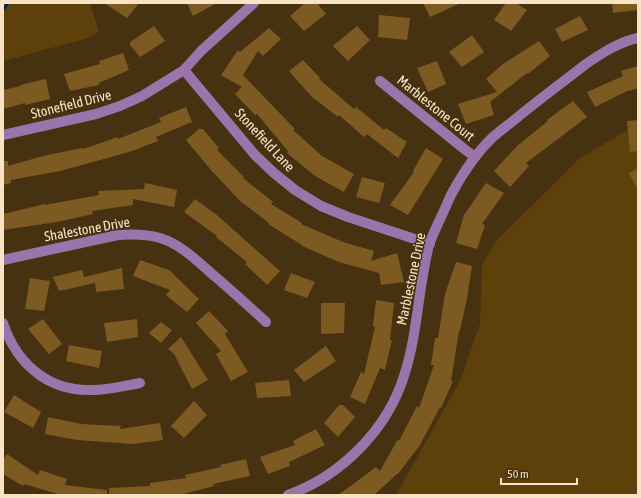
<svg xmlns="http://www.w3.org/2000/svg" width="641" height="498" font-family="'Asap Condensed',sans-serif">
<style>
.green{fill:#5e400b}
.lines{fill:none;stroke-linecap:round;stroke-linejoin:round}
.stream{stroke:#00214a;stroke-width:3}
.building{fill:#7e5a23}
.minor{stroke:#9a74ab;stroke-width:10}
.labels{text-anchor:middle;dominant-baseline:central;stroke-width:3;stroke-linejoin:round;paint-order:stroke}
.street-label{font-size:14px;fill:#f9e3c5;stroke:#463111}
</style>
<rect width="100%" height="100%" fill="#463111"/>
<g class="green">
<path d="M3,3h87l9,29 -14,7 -82,22z"/>
<path d="M638,124v371h-242l65,-116 19,-55 2,-59 15,-25 83,-82z"/>
</g>
<g class="lines">
<path class="stream" d="M3,10l5,-7"/>
</g>
<g class="building">
<path d="M104,3h35l-12,15z"/>
<path d="M187,3h30l-24,13z"/>
<path d="M305,3h12l9,11 -22,17 -14,-15z"/>
<path d="M423,3h38l-31,14z"/>
<path d="M506,3h10l11,7 -16,21 -17,-11z"/>
<path d="M612,3h26v7l-25,3z"/>
<path d="M379,15l31,3 -3,22 -29,-3z"/>
<path d="M580,16l8,14 -26,12 -7,-13z"/>
<path d="M154,26l11,15 -25,16 -10,-12v-3z"/>
<path d="M357,26l13,14 -22,21 -15,-15z"/>
<path d="M269,28l12,11 -18,17 -5,-5 -15,24 52,54 -2,1 29,26 32,18 -10,18 -29,-16 -28,-23 1,-2 -31,-37 -2,1 -20,-21 7,-7 -21,-12 17,-25 2,2z"/>
<path d="M472,35l12,17 -22,15 -13,-15z"/>
<path d="M539,41l11,15 -22,18 -1,-1 -37,29 4,13 -28,9 -8,-20 39,-12 -11,-13 17,-15z"/>
<path d="M123,53l6,17 -30,13v2l-29,6 -6,-17 36,-10 -1,-3z"/>
<path d="M303,60l17,18 -1,1 35,30 2,-2 28,23 2,-2 21,14 -9,16 -31,-24 -3,3 -25,-22 -1,2 -27,-21 -22,-25z"/>
<path d="M437,61l9,23 -18,8 -11,-24z"/>
<path d="M638,66v22l-9,3v-1l-34,17 -8,-15 36,-16 -2,-5z"/>
<path d="M46,79l4,20 -25,6v-2l-22,6v-19l18,-4 -1,-1z"/>
<path d="M573,101l14,16 -61,46 3,3 -19,21 -16,-16 23,-25 31,-25 -1,-1z"/>
<path d="M186,107l6,15 -36,15 2,4 -26,10 -46,13 -26,7 -49,9v3l-8,2v-24h5v5l35,-10 39,-8 1,1 35,-12v2l43,-17 -2,-4z"/>
<path d="M638,120v31l-8,1 -3,-31z"/>
<path d="M199,129h4l16,19 -2,2 27,27 -1,1 30,24 -2,2 31,19 -1,1 42,18 31,9 -3,10 26,-8 7,29 -23,3 -2,-12 -40,-11 -37,-16v-1l-34,-21 1,-1 -30,-23 -28,-30 -25,-30z"/>
<path d="M426,148l17,11 -35,56 -18,-10 24,-33 -1,-1z"/>
<path d="M638,168v22l-9,-17z"/>
<path d="M362,177l23,6 -6,20 -23,-6z"/>
<path d="M145,183l32,7 -3,17 -41,-8v6l-41,6 1,3 -36,8 -54,8v-16l42,-10v1l54,-10 -1,-4 46,-2z"/>
<path d="M486,183l18,10 -22,31 3,1 -8,24 -21,-6 8,-28z"/>
<path d="M195,199l23,17 62,55 -13,14 -22,-21 2,-2 -31,-25 1,-1 -33,-24z"/>
<path d="M140,260l29,10 30,29 -12,13 -21,-17 4,-5 -37,-14z"/>
<path d="M456,262l16,4 -5,32 -7,33h-1l-8,50h2l-12,27 -1,-1 -20,38 -22,29h-1l-23,21h-36l14,-10 24,-18 4,4 18,-32 1,2 18,-35 2,2 15,-43h-3l4,-27h3l7,-44z"/>
<path d="M122,268l2,21 -28,3 -1,-9 -36,8 -6,-14 29,-7 2,7z"/>
<path d="M291,273l24,9 -8,16 -23,-8z"/>
<path d="M30,278l20,3 -6,30 -19,-2z"/>
<path d="M376,300l18,3 -4,37h2l-7,30 -5,-2 -15,36 -15,-7 11,-25 3,2 11,-47 -2,-1z"/>
<path d="M321,303h24l-1,30 -23,1z"/>
<path d="M209,311l19,20 -3,3 23,38 -17,9 -15,-27 5,-3 -25,-28z"/>
<path d="M43,319l19,25 -13,10 -21,-25z"/>
<path d="M137,319l1,18 -31,5 -3,-19z"/>
<path d="M161,322l11,8 -11,13 -12,-10z"/>
<path d="M181,337l27,43 -16,9 -18,-35 -6,-5z"/>
<path d="M69,345l33,6 -3,17 -33,-7z"/>
<path d="M326,346l10,15 -32,21 -10,-12z"/>
<path d="M289,380l2,16 -34,2 -2,-15z"/>
<path d="M14,395l27,17 -8,16 -29,-16z"/>
<path d="M194,401l13,14 -23,23 -13,-12z"/>
<path d="M339,405h4l12,12 -17,20 -14,-14z"/>
<path d="M48,417l33,7 40,2 -1,3 40,-6 3,17 -30,4 -56,-4 -32,-6z"/>
<path d="M316,429l9,16 -36,17 1,4 -22,8 -8,-17 35,-12 -2,-4z"/>
<path d="M7,454l31,21 2,-5 27,9 -2,6 42,5v5h-46l-37,-11 -1,2 -20,-12v-14z"/>
<path d="M246,459l4,17 -37,8 1,2 -35,9h-70v-7l41,-2v-3l36,-5 -1,-3 36,-8 -1,-2z"/>
</g>
<g class="lines">
<g class="minor">
<path d="M184,70l71,85 19,18 21,17 26,16 27,11 82,27"/>
<path d="M380,81l83,67 12,9"/>
<path d="M3,135l93,-21 24,-8 22,-10 42,-26 17,-19 53,-48"/>
<path d="M3,260l115,-25c14,-1 28,-1 42,3 23,7 40,26 58,41 16,14 32,28 48,43"/>
<path d="M3,323c13,39 43,67 85,67 18,1 35,-4 52,-7"/>
<path d="M288,495c53,-19 99,-65 116,-119 14,-43 14,-88 25,-131 3,-9 8,-19 12,-28 4,-8 7,-16 11,-24 11,-20 25,-41 41,-56 9,-8 18,-14 26,-21 22,-18 45,-35 67,-52 16,-11 33,-22 52,-26"/>
</g>
</g>
<g class="labels">
<g class="street-label">
<text transform="translate(71 104) rotate(-14)">Stonefield Drive</text>
<text transform="translate(436 108) rotate(39)">Marblestone Court</text>
<text transform="translate(265 140) rotate(47)">Stonefield Lane</text>
<text transform="translate(87 229) rotate(-10)">Shalestone Drive</text>
<text transform="translate(411 279) rotate(-78)">Marblestone Drive</text>
</g>
</g>
<rect width="641" height="498" fill="none" stroke="#f9e3c5" stroke-width="8"/>
<path d="M501 478v6h76v-6" fill="none" stroke="#f9e3c5" stroke-width="2"/>
<text x="507" y="478" font-size="12" fill="#f9e3c5" stroke="#463111" stroke-width="3" paint-order="stroke">50 m</text>
</svg>
